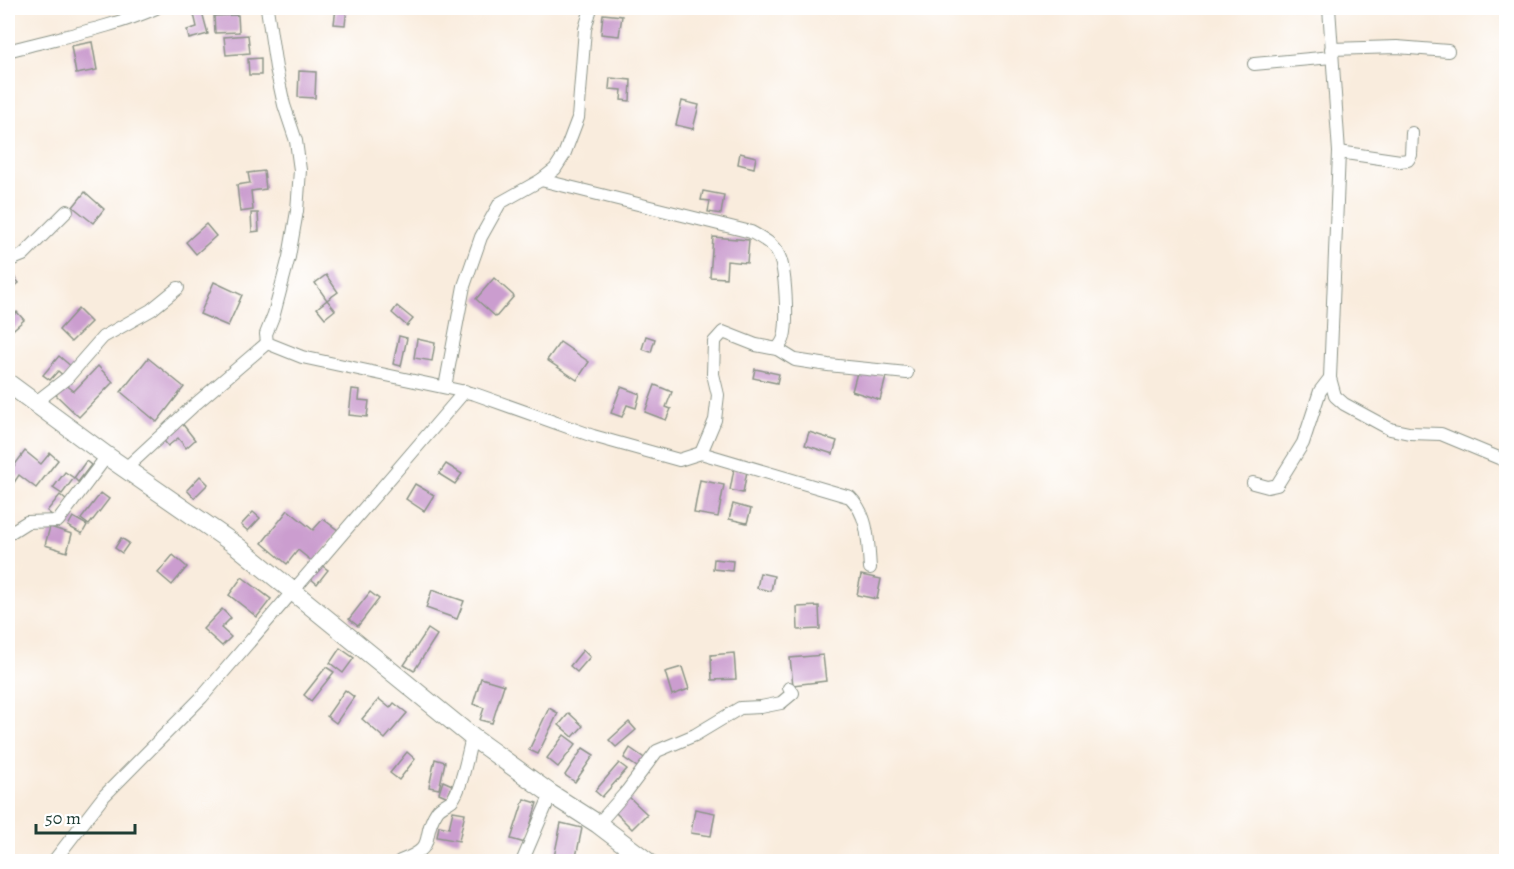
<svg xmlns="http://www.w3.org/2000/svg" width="1514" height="869" font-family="Alegreya,serif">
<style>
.building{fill:#cb9dcf}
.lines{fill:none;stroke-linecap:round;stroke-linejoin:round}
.minor-casing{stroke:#8c9488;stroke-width:14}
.primary-casing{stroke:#8c9488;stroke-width:20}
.minor{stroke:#fff;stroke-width:12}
.primary{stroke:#fff;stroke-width:18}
</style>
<rect width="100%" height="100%" fill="#fff"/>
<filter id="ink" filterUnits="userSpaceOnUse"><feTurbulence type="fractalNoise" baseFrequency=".0167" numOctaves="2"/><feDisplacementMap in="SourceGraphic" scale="12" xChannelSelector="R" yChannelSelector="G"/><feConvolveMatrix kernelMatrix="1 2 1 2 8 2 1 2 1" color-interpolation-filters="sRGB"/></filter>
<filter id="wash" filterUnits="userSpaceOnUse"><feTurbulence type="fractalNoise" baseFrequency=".008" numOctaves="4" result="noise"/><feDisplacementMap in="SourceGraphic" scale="24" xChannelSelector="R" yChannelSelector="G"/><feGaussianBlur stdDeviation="1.35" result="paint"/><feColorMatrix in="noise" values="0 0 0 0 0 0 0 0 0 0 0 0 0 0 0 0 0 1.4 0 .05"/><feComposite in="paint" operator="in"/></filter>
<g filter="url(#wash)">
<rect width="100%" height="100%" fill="#f9ecdd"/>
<g id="blocks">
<g class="building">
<path d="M201,8l7,26 -19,5 -2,-9 10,-3 -4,-17z"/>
<path d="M336,8h11l-2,17 -11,-1z"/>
<path d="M603,14l19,2 -3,20 -18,-2z"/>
<path d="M238,15l1,17 -24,1 -1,-17z"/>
<path d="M248,35l2,18 -24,2 -2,-18z"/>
<path d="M92,42l5,28 -21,4 -5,-28z"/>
<path d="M261,58v17h-12l-1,-16z"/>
<path d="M299,71l17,1 -1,26 -17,-1z"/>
<path d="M610,78l21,2 -1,21 -9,-1 1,-10 -13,-1z"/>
<path d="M682,101l17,4 -6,24 -17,-4z"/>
<path d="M740,153l16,4 -2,11 -16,-4z"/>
<path d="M264,171l2,18 -15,2 2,19 -13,2 -3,-27 13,-2 -2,-10z"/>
<path d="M703,191l21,4 -3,19 -13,-2 2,-11 -9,-1z"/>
<path d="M85,192l19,17 -11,14 -20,-16z"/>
<path d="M251,213h7l1,18 -7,1z"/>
<path d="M206,224l10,12 -20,18 -10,-12z"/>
<path d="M713,237l36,3 -2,23 -20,-2 -1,17 -16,-1z"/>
<path d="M8,269l11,14 -11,9z"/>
<path d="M326,275l12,17 -11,8 8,10 -10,8 -8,-10 10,-8 -12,-17z"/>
<path d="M494,278l20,18 -18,21 -20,-18z"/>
<path d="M214,282l28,13 -14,31 -28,-12z"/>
<path d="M397,306l16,13 -6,7 -15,-13z"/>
<path d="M78,309l13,13 -20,20 -12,-12z"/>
<path d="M17,312l7,8 -16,14v-14z"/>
<path d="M399,336l8,2 -6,28 -8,-2z"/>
<path d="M646,336l9,3 -4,13 -9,-3z"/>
<path d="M417,339l18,4 -3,18 -18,-3z"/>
<path d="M560,342l29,20 -12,18 -30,-20z"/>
<path d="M59,356l14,12 -8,9 -7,-6 -8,9 -7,-5z"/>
<path d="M148,358l36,29 -27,35 -36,-30z"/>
<path d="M98,366l15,16 -34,35 -23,-22 9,-11 9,7z"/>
<path d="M755,369l24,5 -2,9 -24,-5z"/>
<path d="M858,369l28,8 -6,23 -28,-9z"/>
<path d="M655,385l17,7 -6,15 5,2 -5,11 -21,-8z"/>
<path d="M621,387l19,7 -4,14 -9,-3 -5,12 -11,-4z"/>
<path d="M352,389l8,1 -1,10 10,1 -2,16 -18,-2z"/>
<path d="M181,422l14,18 -9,8 -8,-10 -10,8 -6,-8z"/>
<path d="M809,432l28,9 -4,13 -28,-9z"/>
<path d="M25,451l16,13 9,-11 8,7 -22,28 -17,-13 -8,12 -3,-3v-10z"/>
<path d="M86,461l5,4 -13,17 -4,-4z"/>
<path d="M446,464l16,10 -7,10 -16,-10z"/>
<path d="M734,469l13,2 -4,22 -13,-3z"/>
<path d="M65,472l9,6 -12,16 -9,-6z"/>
<path d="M200,476l8,8 -14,14 -7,-8z"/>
<path d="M700,480l24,5 -6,32 -24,-4z"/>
<path d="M415,484l19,11 -10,16 -18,-12z"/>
<path d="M101,493l8,6 -20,26 -8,-6z"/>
<path d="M60,495l7,6 -13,16 -7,-6z"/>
<path d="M733,504l18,5 -4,14 -18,-4z"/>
<path d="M288,510l25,20 10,-11 16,12 -25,32 -16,-13 -11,14 -25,-21z"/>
<path d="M253,512l7,6 -12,13 -7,-6z"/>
<path d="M73,517l14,8 -5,9 -14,-8z"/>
<path d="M50,527l22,7 -5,18 -22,-7z"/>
<path d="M121,538l8,5 -7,10 -7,-5z"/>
<path d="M173,555l14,12 -15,18 -14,-12z"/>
<path d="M714,559l19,2 -1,10 -19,-2z"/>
<path d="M321,565l7,5 -11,14 -7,-6z"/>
<path d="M760,573l14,3 -3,15 -14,-3z"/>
<path d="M861,575l20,4 -4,20 -20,-4z"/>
<path d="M242,577l29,22 -14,18 -28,-22z"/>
<path d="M432,590l32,11 -7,18 -31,-11z"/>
<path d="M370,592l9,7 -21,27 -9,-7z"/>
<path d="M819,606l1,23 -22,1 -1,-23z"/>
<path d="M222,609l9,9 -10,10 10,9 -9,9 -19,-17z"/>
<path d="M428,629l9,6 -23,36 -10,-6z"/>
<path d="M340,648l14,10 -11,15 -13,-10z"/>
<path d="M583,650l7,7 -13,15 -7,-6z"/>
<path d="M734,653l2,26 -24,1 -1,-25z"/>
<path d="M823,655l3,26 -33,4 -3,-27z"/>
<path d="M326,667l8,5 -23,29 -7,-6z"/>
<path d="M682,667l7,22 -17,6 -7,-23z"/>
<path d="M481,678l23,7 -12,38 -12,-3 4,-12 -11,-4z"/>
<path d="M345,690l9,7 -18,26 -9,-7z"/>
<path d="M379,699l11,9 4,-5 13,10 -22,26 -23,-20z"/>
<path d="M549,708l9,5 -20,41 -9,-4z"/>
<path d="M569,713l14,13 -10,11 -14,-12z"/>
<path d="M629,722l7,8 -20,17 -7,-7z"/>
<path d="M564,735l12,9 -18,23 -11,-9z"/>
<path d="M583,748l11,7 -19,27 -10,-7z"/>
<path d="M630,748l17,12 -7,9 -16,-11z"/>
<path d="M407,752l8,7 -16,21 -9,-7z"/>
<path d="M435,759l10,3 -6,27 -10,-2z"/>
<path d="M619,763l8,6 -25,28 -7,-6z"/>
<path d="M443,781l9,4 -4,12 -9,-4z"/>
<path d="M628,796l19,18 -15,15 -18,-18z"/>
<path d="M524,799l13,4 -12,40 -14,-4z"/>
<path d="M695,809l20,4 -4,23 -20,-3z"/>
<path d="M453,811l12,2 -6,28 -22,-4 2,-11 10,2z"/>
<path d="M561,823l21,5 -7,34h-22z"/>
</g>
</g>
</g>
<g filter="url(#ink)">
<use href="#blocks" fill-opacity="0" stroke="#8c9488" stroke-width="1.5"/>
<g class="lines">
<g class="minor-casing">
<g id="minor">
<path d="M267,8l9,60 8,37 12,36 4,29 -3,41 -8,46 -15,57 -8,20 1,9 35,14 173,37 118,42 86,24 22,-7 149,44c19,19 18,45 20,71"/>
<path d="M1329,8l10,144 -9,226 5,18 9,8 46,25 19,4 32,1 65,27"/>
<path d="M1331,49l66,-2 51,4"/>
<path d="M8,51c49,-14 101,-22 148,-43"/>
<path d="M1254,64l78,-7"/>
<path d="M1339,152l61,9 8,-1 3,-5 1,-22"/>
<path d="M541,180l210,52c11,6 23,12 28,24 7,14 9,66 5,81 -1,5 -4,8 -7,12"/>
<path d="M8,261l15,-6 44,-44"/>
<path d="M445,387l19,-101 17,-49 19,-34 41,-23 14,-11 9,-14 14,-37 7,-89 6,-21"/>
<path d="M36,402l31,-24 36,-41 48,-27 27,-22"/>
<path d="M701,453l14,-33 3,-25 -5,-21 1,-32 9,-10 33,13 21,4 18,11 33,5 79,8"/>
<path d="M126,468l66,-61 75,-64"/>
<path d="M1253,483l15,4 9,-2 26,-42 17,-52 10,-13"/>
<path d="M8,534l19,-12 31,-1 49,-65"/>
<path d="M598,824l29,-33 30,-40 38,-16 45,-27 21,-1 20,-4 12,-10 -4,-5"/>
<path d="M400,861c40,-15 19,-23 37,-50 3,-5 10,-7 15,-11 10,-11 16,-48 20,-63"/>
<path d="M53,862l51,-66 98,-99 263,-306"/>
<path d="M522,862l29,-68"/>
</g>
</g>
<g class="primary-casing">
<path id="primary" d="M8,383l99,73 130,90 235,191 79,57 47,30 50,38"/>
</g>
<use href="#minor" class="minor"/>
<use href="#primary" class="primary"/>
</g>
</g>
<rect width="1514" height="869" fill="none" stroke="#fff" stroke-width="30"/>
<path d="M36 824v9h99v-9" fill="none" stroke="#1f3d34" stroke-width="3"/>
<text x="45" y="824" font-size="18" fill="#1f3d34" stroke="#ffffff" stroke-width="4.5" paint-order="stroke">50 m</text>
</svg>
